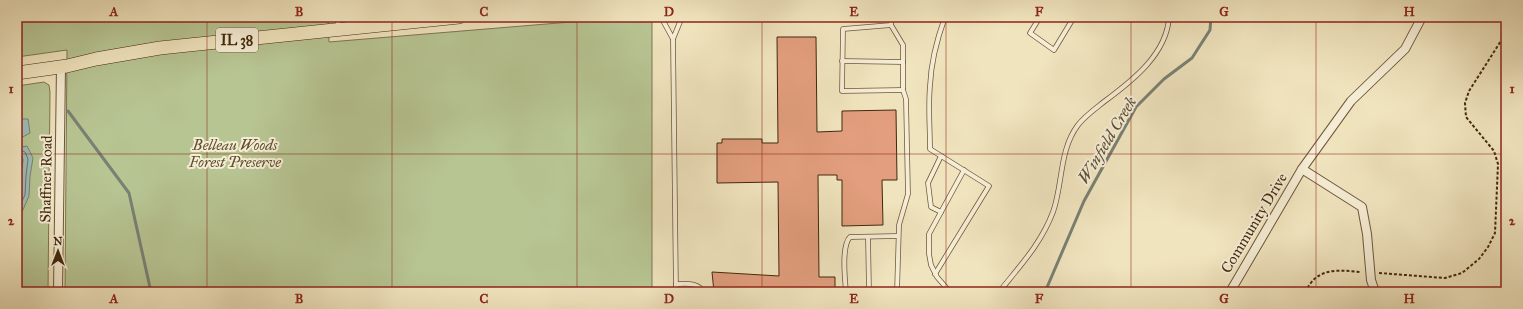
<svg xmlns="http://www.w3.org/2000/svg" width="1523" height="309" font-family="'IM FELL Great Primer',serif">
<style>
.green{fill:#b7c593;stroke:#7d7650}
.water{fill:#9dbdba;stroke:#798175}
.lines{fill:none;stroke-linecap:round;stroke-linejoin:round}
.shore{stroke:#707264;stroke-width:1}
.stream{stroke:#798175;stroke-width:3}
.building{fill:#e29e7e;stroke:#43280d}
.service-casing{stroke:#6e5739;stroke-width:5.5}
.minor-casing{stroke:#6e5739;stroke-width:10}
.primary-casing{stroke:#43280d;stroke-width:14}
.path{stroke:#43280d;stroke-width:2;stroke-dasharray:3 2;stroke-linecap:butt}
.service{stroke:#f5edd5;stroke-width:4}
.minor{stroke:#f5edd5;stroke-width:8}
.primary{stroke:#f0e4be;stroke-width:13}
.grid{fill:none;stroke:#8f2418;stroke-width:1;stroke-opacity:0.55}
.labels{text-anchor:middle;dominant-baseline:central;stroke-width:4;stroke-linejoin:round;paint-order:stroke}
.shield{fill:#f5edd5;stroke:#786349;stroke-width:1}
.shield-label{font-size:14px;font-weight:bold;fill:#43280d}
.park-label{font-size:15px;font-style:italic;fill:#604f2e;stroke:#f5edd5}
.street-label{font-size:15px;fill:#43280d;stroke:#f5edd5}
.water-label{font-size:16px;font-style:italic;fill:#5a4d38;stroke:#f5edd5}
.neatline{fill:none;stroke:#8f2418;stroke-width:1.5}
.grid-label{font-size:13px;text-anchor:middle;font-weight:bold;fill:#8f2418}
</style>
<rect width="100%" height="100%" fill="#f0e4be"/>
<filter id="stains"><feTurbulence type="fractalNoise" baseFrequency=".005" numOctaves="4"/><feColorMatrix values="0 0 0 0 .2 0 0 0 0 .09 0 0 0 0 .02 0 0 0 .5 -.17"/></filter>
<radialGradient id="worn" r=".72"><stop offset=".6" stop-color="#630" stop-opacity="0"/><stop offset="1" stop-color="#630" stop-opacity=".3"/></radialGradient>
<g class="green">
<path d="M17,17h311l1,25 302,-25h21v275h-587l2,-242 -50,7z"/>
<path d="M44,82l5,3 1,7 -2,200h-31v-206z"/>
</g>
<path class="water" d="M17,119h11l2,14 -11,6 3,8 5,-1 6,12 -3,18 -1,20 -7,16 -5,4z"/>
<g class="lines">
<g class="shore">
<path d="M17,145l3,5 5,2 3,7 -2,17 -1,19 -8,16"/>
<path d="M17,154l5,2 1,4 -2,16 -1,18 -3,7"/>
</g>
<g class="stream">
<path d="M17,44l4,6"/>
<path d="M68,111l61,82 22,99"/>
<path d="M1045,292l39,-91 52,-94 28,-28 28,-21 18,-28 1,-13"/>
</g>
</g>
<path class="building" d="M777,37h39l1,95 25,-1v-20l54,-1 1,70h-15l1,45 -41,1v-46h-5v-5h-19l1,102h16v15h-121l-2,-20 67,4 -1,-94 -61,1v-40h5v-4h40v4h16z"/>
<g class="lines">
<g class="service-casing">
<g id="service">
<path d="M338,17v10"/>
<path d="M661,17l12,22 9,-22"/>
<path d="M891,17v8l12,20v45l3,9 2,95 -9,31 -2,67"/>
<path d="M1040,17l-10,16 24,17 20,-33"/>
<path d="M891,25l-48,4 -1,62 61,-1"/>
<path d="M673,39l3,253"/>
<path d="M842,61l61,1"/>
<path d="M941,212l-10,-5 -3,-24 13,-27"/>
<path d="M868,237l1,55"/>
<path d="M935,274l54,-88 -59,-37c0,-21 -2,-42 0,-63 1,-24 7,-47 15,-69"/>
<path d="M676,284c11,0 21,-2 28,8"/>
<path d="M846,292c-1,-13 -5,-46 4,-55l48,-1"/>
<path d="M950,292l-13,-15 -6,-12 -2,-11v-20l35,-64"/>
<path d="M999,292c20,-25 42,-48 54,-80 10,-28 6,-62 25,-87 7,-9 17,-16 27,-24 27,-20 62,-47 64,-84"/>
</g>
</g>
<g class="minor-casing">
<g id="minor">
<path d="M1302,169l49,-68 54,-52 17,-32"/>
<path d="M58,292l3,-226"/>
<path d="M1230,292l72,-123 60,38 5,27 4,46 4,12"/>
</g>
</g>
<g class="primary-casing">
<path id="primary" d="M17,73l50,-7 29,-7 64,-11 299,-31"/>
</g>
<g class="path">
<path d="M1379,273l66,5 17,-5 17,-14 9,-12 7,-14 3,-69 -4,-13 -28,-34 -1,-14 4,-12 37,-58"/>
<path d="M1305,292c3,-5 7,-12 12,-15 12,-9 30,-6 44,-5"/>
</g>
<use href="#service" class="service"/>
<use href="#minor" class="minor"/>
<use href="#primary" class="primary"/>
</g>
<path class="grid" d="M207,17v275M392,17v275M577,17v275M762,17v275M946,17v275M1131,17v275M1316,17v275M17,154h1489"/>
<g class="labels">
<rect class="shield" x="216" y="28" width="42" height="24" rx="3"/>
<g class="shield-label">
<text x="237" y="40">IL 38</text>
</g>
<g class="park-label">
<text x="235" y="145">Belleau Woods<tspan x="235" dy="17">Forest Preserve</tspan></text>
</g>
<g class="street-label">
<text transform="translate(46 179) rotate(-89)">Shaffner Road</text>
<text transform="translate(1254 223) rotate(-59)">Community Drive</text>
</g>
<g class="water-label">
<text transform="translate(1107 140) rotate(-59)">Winfield Creek</text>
</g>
</g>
<rect width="1523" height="309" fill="none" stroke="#f0e4be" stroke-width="44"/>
<g transform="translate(58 251)" stroke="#f5edd5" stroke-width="3" paint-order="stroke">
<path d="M0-3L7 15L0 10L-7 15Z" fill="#43280d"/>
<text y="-6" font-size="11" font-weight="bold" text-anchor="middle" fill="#43280d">N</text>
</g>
<rect x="22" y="22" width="1479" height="265" class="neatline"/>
<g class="grid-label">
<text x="114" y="16">A</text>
<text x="299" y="16">B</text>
<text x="484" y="16">C</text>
<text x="669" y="16">D</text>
<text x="854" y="16">E</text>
<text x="1039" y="16">F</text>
<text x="1224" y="16">G</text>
<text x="1409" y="16">H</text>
<text x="11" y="93">1</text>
<text x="1512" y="93">1</text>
<text x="11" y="225">2</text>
<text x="1512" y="225">2</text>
<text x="114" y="303">A</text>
<text x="299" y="303">B</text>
<text x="484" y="303">C</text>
<text x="669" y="303">D</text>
<text x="854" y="303">E</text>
<text x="1039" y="303">F</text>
<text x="1224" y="303">G</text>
<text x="1409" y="303">H</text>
</g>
<rect width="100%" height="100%" filter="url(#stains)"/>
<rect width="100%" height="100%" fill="url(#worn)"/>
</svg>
